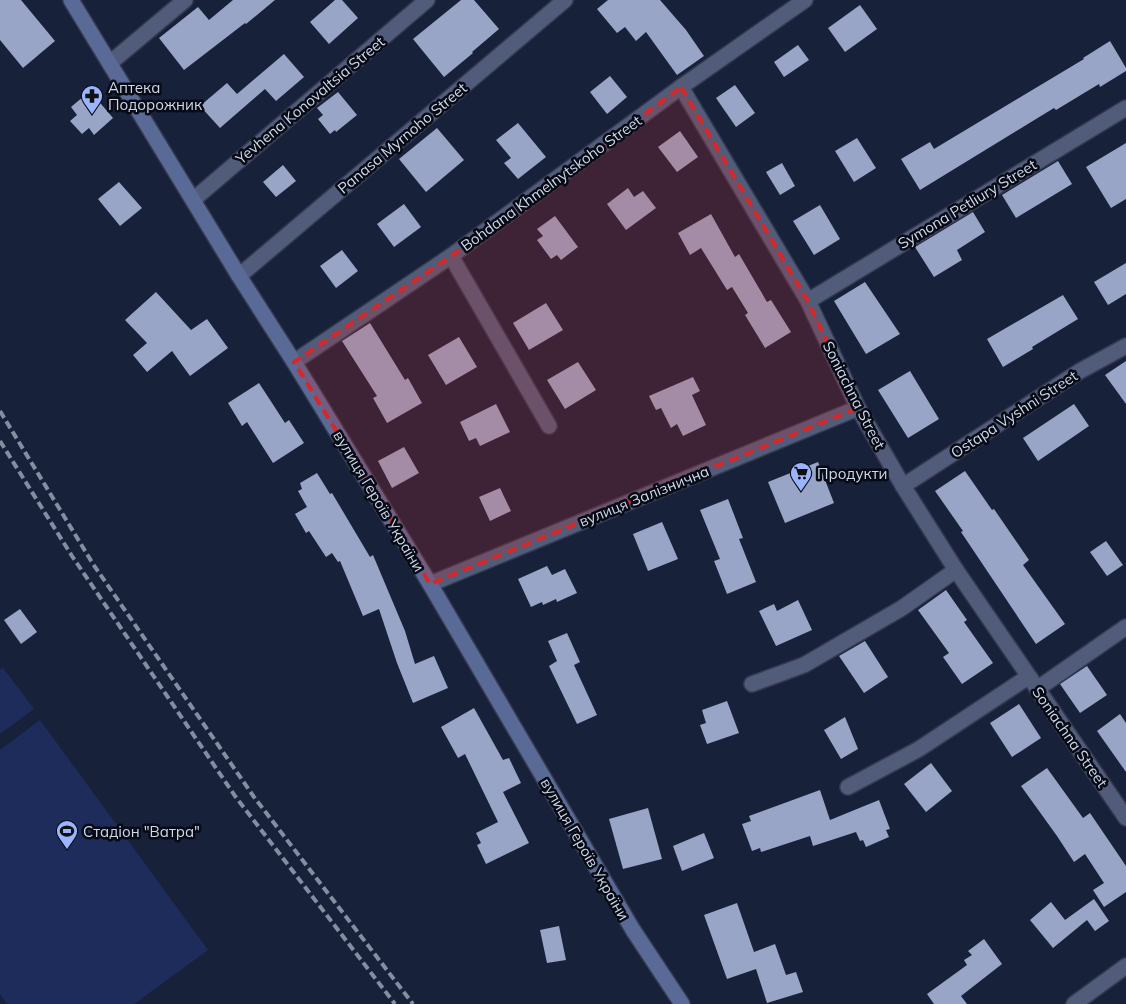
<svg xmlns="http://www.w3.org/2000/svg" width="1126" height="1004" font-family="Mulish,sans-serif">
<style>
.green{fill:#1d2c5a}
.building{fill:#98a5c6}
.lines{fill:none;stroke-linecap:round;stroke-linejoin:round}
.street-casing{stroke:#353a51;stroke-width:18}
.secondary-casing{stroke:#353a51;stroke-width:18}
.street{stroke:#515c7a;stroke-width:15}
.secondary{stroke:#5a6a97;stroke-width:15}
.rail{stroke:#858da1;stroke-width:4;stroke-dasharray:8 4;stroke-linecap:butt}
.marked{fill:#d62828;fill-opacity:0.2;stroke:#d62828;stroke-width:4;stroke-dasharray:10 6;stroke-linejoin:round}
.labels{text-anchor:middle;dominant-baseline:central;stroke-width:5;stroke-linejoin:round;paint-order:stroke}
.poi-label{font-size:15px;fill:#d0d7e8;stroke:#070b16;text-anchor:start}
.street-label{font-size:15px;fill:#d0d7e8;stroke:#070b16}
</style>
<rect width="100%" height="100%" fill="#18213a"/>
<g class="green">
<path d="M3,668l31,41 -34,25v-64z"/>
<path d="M40,720l168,230 -74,54h-127l-7,-10v-244z"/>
</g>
<g class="building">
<path d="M0,0h21l34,41 -32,27 -23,-28z"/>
<path d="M233,0h42l-29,24 -1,-1 -61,47 -25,-32 39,-31 11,13z"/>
<path d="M335,0h7l16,18 -29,26 -19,-22z"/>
<path d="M461,0h13l25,29 -27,23 1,1 -29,24 -31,-38z"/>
<path d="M608,0h52l26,30 18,26 -27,19 -31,-43 -10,9 -11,-14 -8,6 -20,-24z"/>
<path d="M860,5l17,24 -32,23 -17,-24z"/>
<path d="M1110,41l16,27v3l-26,16 -1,-3 -43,26 -2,-2 -134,82 -19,-31 29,-17 4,7 150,-90 -1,-1z"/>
<path d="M798,45l11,15 -25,17 -10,-15z"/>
<path d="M284,54l20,23 -28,24 -11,-12 -45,39 -20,-22 27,-23 10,11z"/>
<path d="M610,76l17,21 -20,17 -17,-22z"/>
<path d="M735,85l20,28 -19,14 -20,-29z"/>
<path d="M90,91l23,27 -19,17 -5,-7 -7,6 -12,-13 7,-6 -6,-8z"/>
<path d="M338,92l19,23 -21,17 -1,-2 -5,4 -12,-15 5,-4 -6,-7z"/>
<path d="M518,123l28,34 -28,22 -14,-16 7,-5 -15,-18z"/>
<path d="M437,128l27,32 -38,32 -27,-33z"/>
<path d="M680,131l18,26 -21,15 -19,-25z"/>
<path d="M857,138l19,30 -22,14 -19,-31z"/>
<path d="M1126,143v56l-15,9 -25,-41z"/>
<path d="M1058,161l14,23 -56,34 -14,-23z"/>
<path d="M782,163l13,23 -15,9 -14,-23z"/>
<path d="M283,165l13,16 -20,16 -13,-15z"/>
<path d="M119,182l23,26 -22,18 -22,-27z"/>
<path d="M628,188l6,9 9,-6 13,17 -30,22 -19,-26z"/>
<path d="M404,204l17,23 -27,20 -17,-23z"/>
<path d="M820,205l20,34 -26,16 -21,-34z"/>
<path d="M973,212l12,20 -28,18 5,10 -28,17 -19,-30z"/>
<path d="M711,214l24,43 4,-3 28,48 4,-2 20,32 -26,16 -20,-33 3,-2 -16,-26 -5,3 -26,-42 -11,7 -12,-22z"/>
<path d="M555,216l23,31 -17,13 -4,-5 -6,4 -14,-19 6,-4 -6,-7z"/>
<path d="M342,250l16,21 -22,17 -16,-22z"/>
<path d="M1126,263v31l-18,11 -14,-23z"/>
<path d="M865,282l35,52 -34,20 -32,-53z"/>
<path d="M156,292l35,38 16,-11 21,29 -38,28 -18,-25 -25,21 -14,-17 14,-12 -22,-23z"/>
<path d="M1063,295l15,24 -46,28 1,2 -30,18 -16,-28z"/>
<path d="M546,303l17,27 -34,20 -16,-27z"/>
<path d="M370,323l35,57 3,-2 14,25 -35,20 -14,-25 4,-2 -35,-55z"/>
<path d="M459,337l18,30 -31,18 -18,-30z"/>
<path d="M1126,361v43l-21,-29z"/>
<path d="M578,362l18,28 -31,19 -18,-29z"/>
<path d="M910,371l29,48 -31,19 -30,-48z"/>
<path d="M693,377l7,14 -8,4 14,30 -23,11 -6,-12 -6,4 -10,-20 -5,2 -7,-14z"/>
<path d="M259,383l26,40 4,-3 15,23 -31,20 -26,-41 -5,4 -14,-23z"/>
<path d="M496,404l14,28 -30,14 -4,-8 -7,3 -9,-19z"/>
<path d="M1074,404l15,22 -51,35 -15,-23z"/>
<path d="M404,447l15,26 -27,15 -14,-27z"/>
<path d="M818,462l16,41 -49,20 -17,-41z"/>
<path d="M965,471l27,39 2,-1 35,51 -6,5 42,59 -29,20 -75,-112 2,-1 -28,-40z"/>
<path d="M317,473l13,21 2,-1 38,64 3,-2 32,76 10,33 19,-8 14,32 -35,15 -16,-40 -18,-54 -16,7 -23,-55 -2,1 -6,-9 -6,4 -17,-26 -3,2 -11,-19 12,-7 -9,-16 4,-2 -2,-6z"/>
<path d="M500,488l11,23 -21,10 -11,-24z"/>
<path d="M728,499l15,39 -4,1 17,43 -29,12 -13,-33 6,-2 -20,-49z"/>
<path d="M662,522l16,37 -30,12 -15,-37z"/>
<path d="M1106,541l17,24 -16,11 -17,-24z"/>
<path d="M547,566l5,9 13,-6 12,24 -20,9 -1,-3 -13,6 -1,-3 -11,5 -13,-28z"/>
<path d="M946,590l21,30 -3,2 29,41 -31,21 -19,-27 6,-4 -31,-43z"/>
<path d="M798,600l14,30 -36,16 -17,-35 15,-7 3,7z"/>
<path d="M20,609l17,23 -16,12 -17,-24z"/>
<path d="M567,633l13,29 -6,3 23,50 -20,9 -28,-58 8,-5 -9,-20z"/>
<path d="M865,641l23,36 -24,16 -25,-37z"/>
<path d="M1087,666l20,29 -27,18 -20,-29z"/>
<path d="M727,701l12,32 -32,11 -7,-19 6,-2 -4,-13z"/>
<path d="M1019,704l22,34 -29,19 -22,-34z"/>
<path d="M474,708l29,52 6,-2 12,25 -18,9 26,51 -43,21 -9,-19 4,-2 -5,-10 22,-11 -33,-68 -7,4 -17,-31z"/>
<path d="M1120,714l6,9v49l-29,-41z"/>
<path d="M845,717l13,32 -17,10 -17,-29z"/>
<path d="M931,763l21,28 -26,21 -22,-28z"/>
<path d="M1047,768l36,50 7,-5 36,53v26l-22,15 -11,-17 11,-7 -19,-29 -11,8 -17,-26 -36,-50z"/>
<path d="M820,790l10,30 49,-20 11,29 -4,1 3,7 -23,10 -3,-7 -3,1 -4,-9 -43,14 -3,-10 -49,16 -1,-4 -8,3 -10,-27 9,-3 -2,-5z"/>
<path d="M648,808l14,51 -39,10 -14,-50z"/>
<path d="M704,833l10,25 -32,13 -9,-25z"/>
<path d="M1094,899l15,22 -14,10 -8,-11 -34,28 -23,-28 21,-18 14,18z"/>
<path d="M737,903l17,49 21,-8 11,31 10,-3 7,20 -36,11 -11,-34 -29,10 -23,-64z"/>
<path d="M559,926l7,34 -19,3 -7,-33z"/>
<path d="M984,939l18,25 -41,32 6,8h-33l-7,-10 40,-29 -3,-5 8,-5 -4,-4z"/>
</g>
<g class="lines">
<g class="street-casing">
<g id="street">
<path d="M110,63l75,-63"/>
<path d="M681,87l127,214 50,107 45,78 53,84 170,248"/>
<path d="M193,200l234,-200"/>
<path d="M451,256l98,170"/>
<path d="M239,276l326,-276"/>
<path d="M808,301l318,-193"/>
<path d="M294,362l157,-106 230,-169 124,-87"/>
<path d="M903,486l177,-115 46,-25"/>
<path d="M430,584l428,-176"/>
<path d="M752,684l52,-19 98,-57 54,-38"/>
<path d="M1037,689l89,-62"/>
<path d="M848,787l71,-38 109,-72"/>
<path d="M1074,1004l52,-38"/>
</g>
</g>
<g class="secondary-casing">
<path id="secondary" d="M71,0l168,276 55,86 136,222 203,346 49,74"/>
</g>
<use href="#street" class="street"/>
<use href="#secondary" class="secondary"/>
<g class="rail">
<path d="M0,411l93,153 161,233 159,207"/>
<path d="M0,441l72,115 163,240 160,208"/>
</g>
</g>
<path class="marked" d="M681,87l127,214 50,107 -428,176 -136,-222 157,-106z"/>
<defs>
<g id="pharmacy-pin" transform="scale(1.125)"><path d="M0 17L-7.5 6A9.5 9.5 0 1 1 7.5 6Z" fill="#9ab5fd" stroke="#070b16"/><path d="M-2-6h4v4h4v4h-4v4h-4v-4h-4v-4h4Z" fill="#111"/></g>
<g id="supermarket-pin" transform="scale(1.125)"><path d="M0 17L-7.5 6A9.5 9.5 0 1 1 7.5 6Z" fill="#9ab5fd" stroke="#070b16"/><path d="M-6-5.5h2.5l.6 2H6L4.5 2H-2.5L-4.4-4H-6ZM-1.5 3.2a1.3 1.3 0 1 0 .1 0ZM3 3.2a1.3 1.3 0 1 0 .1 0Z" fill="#111"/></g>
<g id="stadium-pin" transform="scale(1.125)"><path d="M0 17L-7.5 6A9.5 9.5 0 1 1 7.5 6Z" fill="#9ab5fd" stroke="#070b16"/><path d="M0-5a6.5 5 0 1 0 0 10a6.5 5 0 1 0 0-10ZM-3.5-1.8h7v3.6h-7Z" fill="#111"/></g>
</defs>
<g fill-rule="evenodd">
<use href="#pharmacy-pin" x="92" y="96"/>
<use href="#supermarket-pin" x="801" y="473"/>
<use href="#stadium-pin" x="67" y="831"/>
</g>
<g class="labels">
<g class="poi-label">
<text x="108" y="87">Аптека<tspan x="108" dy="17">Подорожник</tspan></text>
<text x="817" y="473">Продукти</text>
<text x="83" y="831">Стадіон "Ватра"</text>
</g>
<g class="street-label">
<text transform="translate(310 100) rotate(-40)">Yevhena Konovaltsia Street</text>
<text transform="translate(402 138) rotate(-40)">Panasa Myrnoho Street</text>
<text transform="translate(551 183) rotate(-36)">Bohdana Khmelnytskoho Street</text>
<text transform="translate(967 204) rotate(-31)">Symona Petliury Street</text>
<text transform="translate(854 395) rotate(63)">Soniachna Street</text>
<text transform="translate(1014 414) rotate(-33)">Ostapa Vyshni Street</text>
<text transform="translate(644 496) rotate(-22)">вулиця Залізнична</text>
<text transform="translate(379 501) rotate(59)">вулиця Героїв України</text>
<text transform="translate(1070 737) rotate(55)">Soniachna Street</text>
<text transform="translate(585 849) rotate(60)">вулиця Героїв України</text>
</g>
</g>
</svg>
